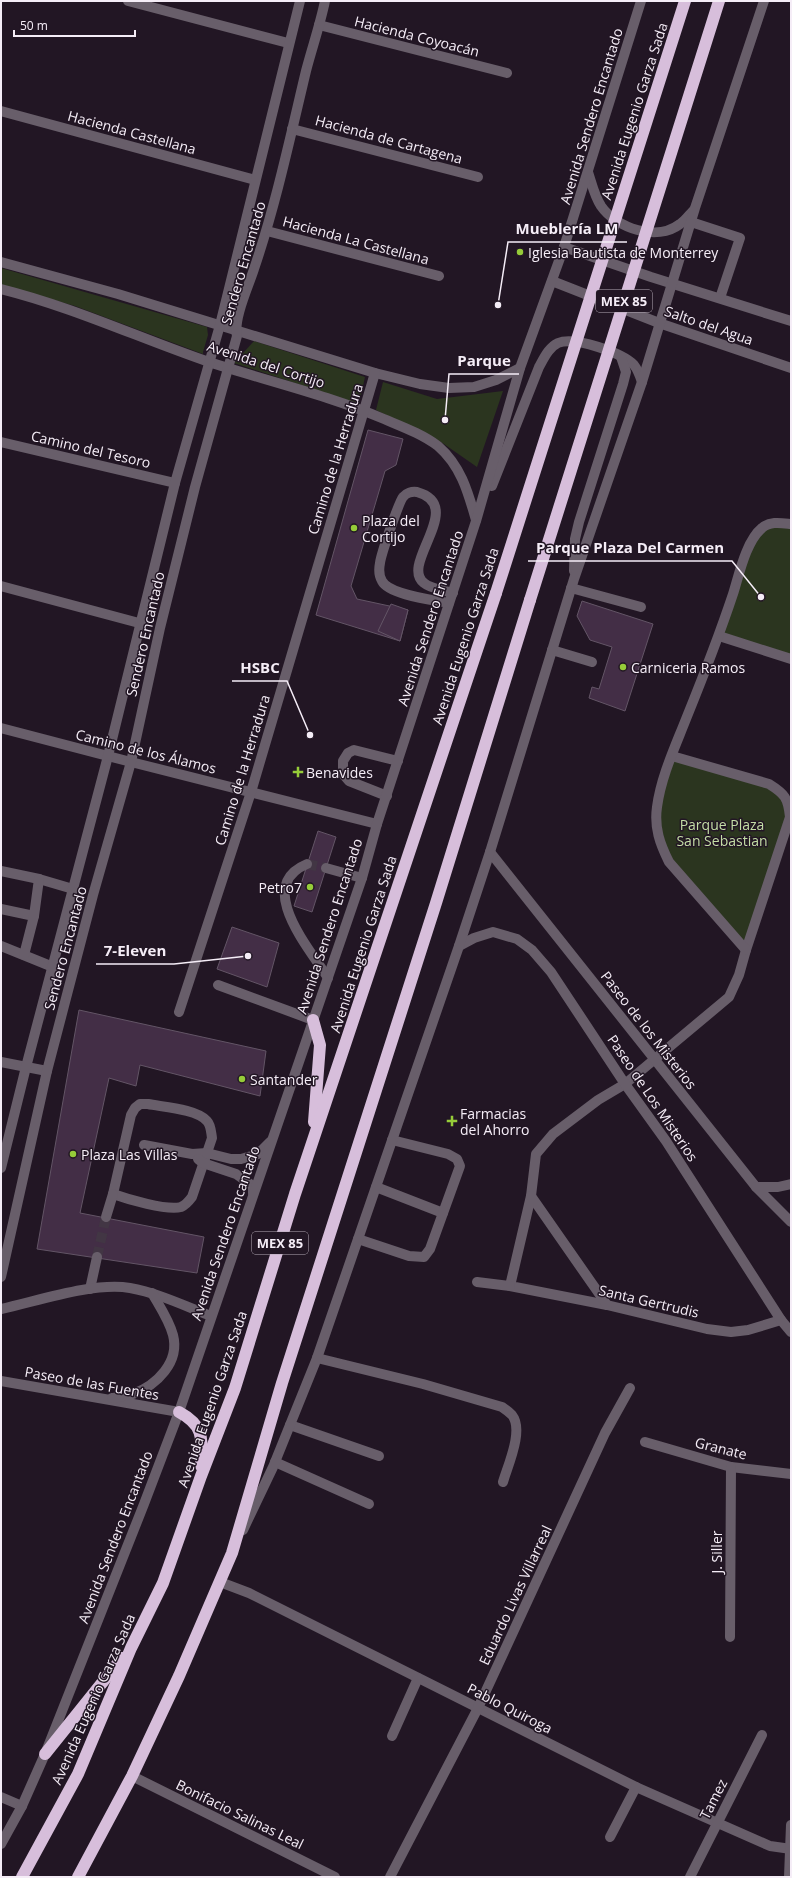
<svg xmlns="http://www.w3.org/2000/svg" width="792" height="1878" font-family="'Open Sans',sans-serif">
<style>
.green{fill:#2b351f}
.building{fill:#432e46;stroke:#635566}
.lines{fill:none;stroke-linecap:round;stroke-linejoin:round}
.minor-tunnel{stroke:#423644;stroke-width:10;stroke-dasharray:10 5;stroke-linecap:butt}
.minor{stroke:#685e6a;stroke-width:10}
.highway{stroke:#d7bedb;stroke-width:12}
.highway-bridge{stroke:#d7bedb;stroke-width:12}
.poi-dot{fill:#96cc39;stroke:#221624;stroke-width:1.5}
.labels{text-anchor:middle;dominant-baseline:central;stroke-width:3;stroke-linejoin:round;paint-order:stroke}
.shield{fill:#221624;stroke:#b6acb8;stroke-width:1}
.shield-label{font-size:13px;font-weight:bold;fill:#f5edf7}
.street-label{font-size:14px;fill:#f5edf7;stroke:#221624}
.poi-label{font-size:14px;fill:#f5edf7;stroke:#221624;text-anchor:start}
.park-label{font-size:14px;fill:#c4dea6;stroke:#221624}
.leader{fill:none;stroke:#f5edf7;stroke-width:1.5}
.callout-dot{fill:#f5edf7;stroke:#221624;stroke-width:1.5}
.callout-label{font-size:15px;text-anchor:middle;font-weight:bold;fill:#f5edf7;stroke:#221624;stroke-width:3;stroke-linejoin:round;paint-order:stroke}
</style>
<rect width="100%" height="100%" fill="#221624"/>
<g class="green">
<path d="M1,268l206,59 1,8 -5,17v2l-128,-48 -74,-21z"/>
<path d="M254,341l111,36 -6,27 -125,-41z"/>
<path d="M383,382l54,17 66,-8 -26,76 -36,-25 -65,-32z"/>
<path d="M791,524v135l-72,-23 25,-78 18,-30z"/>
<path d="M672,756l97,28 15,12 6,21 -44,133 -77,-88 -12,-54z"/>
</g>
<g class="building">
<path d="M368,430l35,9 -7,26 -11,6 -34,115 6,13 51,11 -8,31 -84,-26z"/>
<path d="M582,601l71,23 -28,87 -36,-13 3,-11 7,2 13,-42 -22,-7 -13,-24z"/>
<path d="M391,604l17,6 -8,31 -22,-10z"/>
<path d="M318,831l18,6 -24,75 -18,-6z"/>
<path d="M232,927l47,16 -12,44 -50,-18z"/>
<path d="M79,1010l187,41 -6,45 -120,-31 -4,21 -27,-8 -29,135 124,24 -7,36 -160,-24z"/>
</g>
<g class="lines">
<g class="minor-tunnel">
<path d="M307,864l19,4"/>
<path d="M97,1257l9,-40"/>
</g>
<g class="minor">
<path d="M128,1l160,42"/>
<path d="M319,25l188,48"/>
<path d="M1,111l254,69"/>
<path d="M292,129l186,48"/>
<path d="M588,172c4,12 6,23 13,34 15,22 56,36 79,18 5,-3 9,-9 13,-13"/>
<path d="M691,222l49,16 -20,60"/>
<path d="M267,231l172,45"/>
<path d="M564,247l87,30 140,44"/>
<path d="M1,262l117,32 257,79 45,11 29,4 25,-1 22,-7 24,-12"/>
<path d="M552,281l107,42 132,45"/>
<path d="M1,289c72,18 138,49 208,73 58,19 119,33 175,57 19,8 38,15 54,27 23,20 30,46 38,74"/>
<path d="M1,442l174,41"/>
<path d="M492,486l47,-119c5,-9 10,-20 19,-24 17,-7 64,10 76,22 4,5 6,11 8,17"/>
<path d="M574,571l1,-32 4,-17 44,-138 3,-12 -5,-15"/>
<path d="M1,586l138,37"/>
<path d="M571,588l70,19"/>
<path d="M449,603c-15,-3 -60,-8 -67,-22 -3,-5 -3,-13 -2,-18 1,-9 19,-61 23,-66 3,-4 9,-6 14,-5 50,14 -18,72 7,91 7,6 20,7 29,10"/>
<path d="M719,636l72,23"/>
<path d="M552,650l40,12"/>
<path d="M1,728l130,34 246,62"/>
<path d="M672,756l97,28c16,10 19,14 21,33l-44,133 -7,25 -10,22 -104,87 -27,16 -45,34 -17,20 -5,42 -21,90 97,19 100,24 24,3 17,-2 33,-10"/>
<path d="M387,796l-38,-15 -6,-7v-13l5,-8 6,-3 44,11"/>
<path d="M490,852l266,335 35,35"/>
<path d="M307,864c-53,22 3,85 21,114"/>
<path d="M326,868l36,10"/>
<path d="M1,871l38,8 34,10"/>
<path d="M1,909l33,7"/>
<path d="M1,946l52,21"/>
<path d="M459,946l15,-8 19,-6 24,7 15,11 19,22 74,112 41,57 115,179 10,12"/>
<path d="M746,950l-77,-88c-9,-18 -15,-34 -12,-55 4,-30 18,-60 29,-88 17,-42 33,-83 47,-125 6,-19 13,-53 29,-66 8,-7 19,-5 29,-4"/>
<path d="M24,955l10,-39 5,-37"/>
<path d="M218,985l95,35"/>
<path d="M179,1012l72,-220 124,-419"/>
<path d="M1,1062l46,9"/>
<path d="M140,1104h8c15,3 49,5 59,17 4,4 4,11 5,17l-20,59c-3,4 -6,8 -11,10 -14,4 -54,-8 -68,-13l18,-79 4,-7z"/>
<path d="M144,1145l48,9 15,-1 24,6h10l17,-5 12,-12"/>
<path d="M198,1159l5,4 33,11 17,12v7"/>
<path d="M1,1168l25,-101 82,-311 67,-273 45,-158 80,-324"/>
<path d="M376,1187l67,26"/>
<path d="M756,1187h22l13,-3"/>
<path d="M531,1196l76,109"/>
<path d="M106,1217l7,-23"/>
<path d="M358,1239l51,17 15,1 6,-8 30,-83 -3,-7 -9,-5 -56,-14"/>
<path d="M1,1277l46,-206 46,-176 38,-133 29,-134 35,-141 42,-151c-4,-17 12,-51 17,-67 22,-65 36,-131 52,-198 6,-23 14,-46 19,-70"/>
<path d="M477,1282l33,4"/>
<path d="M90,1289l7,-32"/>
<path d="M1,1309c37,-8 92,-27 129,-21 28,5 55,18 81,28"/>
<path d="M317,1358l106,26 79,23c3,2 7,5 10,8 12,15 -4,50 -9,67"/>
<path d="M1,1381l178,31"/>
<path d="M112,1398c6,-1 14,-2 21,-4 24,-9 47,-32 40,-59 -4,-15 -13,-28 -21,-42"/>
<path d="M290,1425l89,31"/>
<path d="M645,1442l86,25 60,7"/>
<path d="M275,1462l94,42"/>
<path d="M243,1530l30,-63 44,-109 142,-412 31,-94 84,-273 68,-197 53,-174 69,-207"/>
<path d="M220,1582l29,11 387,194 134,59 21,3"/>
<path d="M730,1637l1,-170"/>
<path d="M392,1736l26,-58"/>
<path d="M132,1776l203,101"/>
<path d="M1,1797l21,9"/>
<path d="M610,1837l26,-50"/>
<path d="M1,1844l21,-38 23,-52 99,-250 35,-92 183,-534 15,-54 99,-303 44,-153 44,-121 77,-246"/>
<path d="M390,1877l88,-169 127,-275 25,-45"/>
<path d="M690,1877l72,-142"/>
<path d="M789,1877l2,-52"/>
</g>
<g class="highway">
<path d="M313,1020l7,25 -6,77"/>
<path d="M179,1412c26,14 23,27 22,54"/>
<path d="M45,1754l77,-96"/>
<path d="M22,1877l56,-103 53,-126 32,-65 38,-107 34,-88 60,-194 201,-601"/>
<path d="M78,1877l54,-101 47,-100 53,-123 50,-170 154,-480 94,-303"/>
</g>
<g class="highway-bridge">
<path d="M496,593l189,-592"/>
<path d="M530,600l189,-599"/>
</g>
</g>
<g class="poi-dot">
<circle cx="520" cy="252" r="4"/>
<circle cx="354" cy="528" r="4"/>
<circle cx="623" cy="667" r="4"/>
<path d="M296 766h4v4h4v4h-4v4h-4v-4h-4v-4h4z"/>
<circle cx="310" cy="887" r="4"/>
<circle cx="242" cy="1079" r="4"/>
<path d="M450 1115h4v4h4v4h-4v4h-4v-4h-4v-4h4z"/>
<circle cx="73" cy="1154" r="4"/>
</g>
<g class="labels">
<g class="shield">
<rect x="596" y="290" width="56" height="22" rx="3"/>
<rect x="252" y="1232" width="56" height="22" rx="3"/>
</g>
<g class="shield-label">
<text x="624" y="301">MEX 85</text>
<text x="280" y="1243">MEX 85</text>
</g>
<g class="street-label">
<text transform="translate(417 36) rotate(14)">Hacienda Coyoacán</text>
<text transform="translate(634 111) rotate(-72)">Avenida Eugenio Garza Sada</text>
<text transform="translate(591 116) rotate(-73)">Avenida Sendero Encantado</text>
<text transform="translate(132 132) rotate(15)">Hacienda Castellana</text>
<text transform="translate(389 139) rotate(15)">Hacienda de Cartagena</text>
<text transform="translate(356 240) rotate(15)">Hacienda La Castellana</text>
<text transform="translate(243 263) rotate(-74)">Sendero Encantado</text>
<text transform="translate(709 325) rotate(19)">Salto del Agua</text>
<text transform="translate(266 364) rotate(18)">Avenida del Cortijo</text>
<text transform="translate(91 449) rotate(13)">Camino del Tesoro</text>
<text transform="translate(335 459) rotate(-73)">Camino de la Herradura</text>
<text transform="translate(430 618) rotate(-72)">Avenida Sendero Encantado</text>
<text transform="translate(145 634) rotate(-77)">Sendero Encantado</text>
<text transform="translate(465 636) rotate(-72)">Avenida Eugenio Garza Sada</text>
<text transform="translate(146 751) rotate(14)">Camino de los Álamos</text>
<text transform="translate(242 770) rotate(-73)">Camino de la Herradura</text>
<text transform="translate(329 926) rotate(-72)">Avenida Sendero Encantado</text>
<text transform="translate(363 944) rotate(-72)">Avenida Eugenio Garza Sada</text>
<text transform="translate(65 948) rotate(-75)">Sendero Encantado</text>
<text transform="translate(649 1030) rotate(52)">Paseo de los Misterios</text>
<text transform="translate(653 1098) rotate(56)">Paseo de Los Misterios</text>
<text transform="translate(225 1233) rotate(-71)">Avenida Sendero Encantado</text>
<text transform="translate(649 1301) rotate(13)">Santa Gertrudis</text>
<text transform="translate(92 1383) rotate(10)">Paseo de las Fuentes</text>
<text transform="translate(212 1399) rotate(-71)">Avenida Eugenio Garza Sada</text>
<text transform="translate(721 1448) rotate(14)">Granate</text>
<text transform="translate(115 1537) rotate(-69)">Avenida Sendero Encantado</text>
<text transform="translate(716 1552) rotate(-90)">J. Siller</text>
<text transform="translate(515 1595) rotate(-65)">Eduardo Livas Villarreal</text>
<text transform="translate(93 1699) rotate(-66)">Avenida Eugenio Garza Sada</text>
<text transform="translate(510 1708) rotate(27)">Pablo Quiroga</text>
<text transform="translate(713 1799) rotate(-63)">Tamez</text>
<text transform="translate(240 1814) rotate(26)">Bonifacio Salinas Leal</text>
</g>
<g class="poi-label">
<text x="528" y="252">Iglesia Bautista de Monterrey</text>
<text x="362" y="520">Plaza del<tspan x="362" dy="16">Cortijo</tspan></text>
<text x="631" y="667">Carniceria Ramos</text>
<text x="306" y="772">Benavides</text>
<text x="302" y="887" text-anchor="end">Petro7</text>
<text x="250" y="1079">Santander</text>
<text x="460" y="1113">Farmacias<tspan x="460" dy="16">del Ahorro</tspan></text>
<text x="81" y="1154">Plaza Las Villas</text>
</g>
<g class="park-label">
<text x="722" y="824">Parque Plaza<tspan x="722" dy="16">San Sebastian</tspan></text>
</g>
</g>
<path class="leader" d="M498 305L508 242H627M445 420L449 374H519M761 597L732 561H528M310 735L287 681H232M248 956L174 964H96"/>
<g class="callout-dot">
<circle cx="498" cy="305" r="4"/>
<circle cx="445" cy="420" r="4"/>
<circle cx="761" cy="597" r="4"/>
<circle cx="310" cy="735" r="4"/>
<circle cx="248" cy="956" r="4"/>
</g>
<g class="callout-label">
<text x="567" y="234">Mueblería LM</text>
<text x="484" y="366">Parque</text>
<text x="630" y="553">Parque Plaza Del Carmen</text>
<text x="260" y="673">HSBC</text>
<text x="135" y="956">7-Eleven</text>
</g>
<rect width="792" height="1878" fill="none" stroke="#f5edf7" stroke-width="4"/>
<path d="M14 30v6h121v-6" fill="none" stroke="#f5edf7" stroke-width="2"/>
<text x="20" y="30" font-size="12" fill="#f5edf7" stroke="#221624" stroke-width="3" paint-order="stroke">50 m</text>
</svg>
